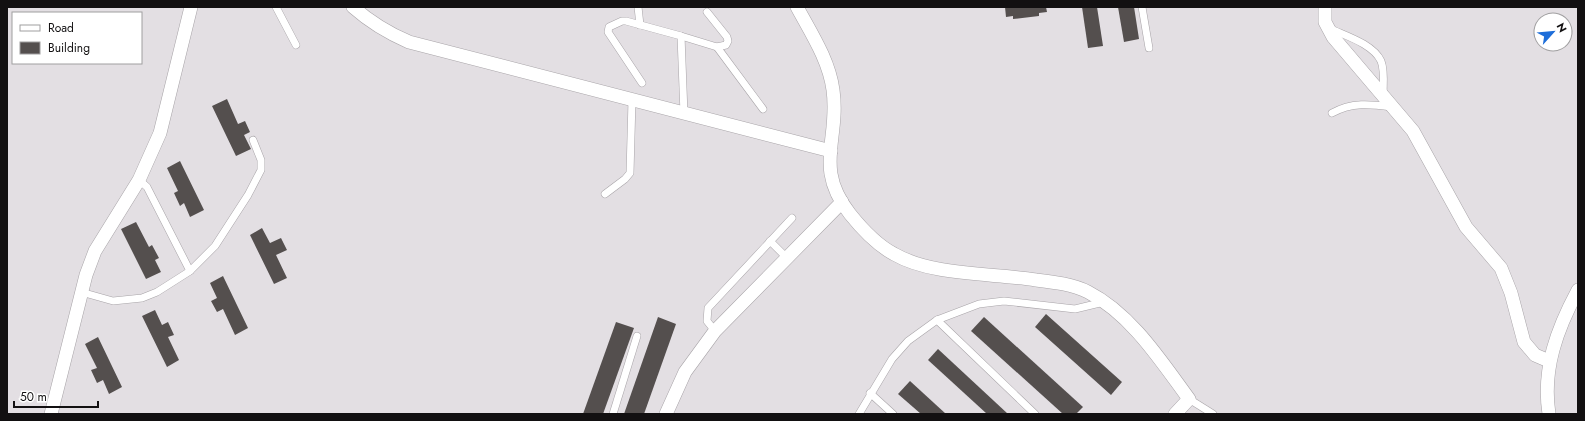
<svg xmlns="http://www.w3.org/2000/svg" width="1585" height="421" font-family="Jost,sans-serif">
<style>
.building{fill:#544f4e}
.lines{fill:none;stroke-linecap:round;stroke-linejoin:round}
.service-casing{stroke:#a8a4a8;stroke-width:8}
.minor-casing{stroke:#a8a4a8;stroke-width:14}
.service{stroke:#fff;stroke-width:7}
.minor{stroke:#fff;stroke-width:13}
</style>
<rect width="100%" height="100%" fill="#e3dfe3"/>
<g class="building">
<path d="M1005,7h41l1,5 -8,1v3l-26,3v-3l-7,1z"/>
<path d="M1082,7h15l6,39 -15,2z"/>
<path d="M1118,7h16l5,32 -15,3z"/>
<path d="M227,99l11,25 7,-3 5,11 -6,3 7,14 -15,7 -24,-50z"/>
<path d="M180,161l24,49 -14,7 -6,-14 -4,3 -6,-13 4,-2 -11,-23z"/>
<path d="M136,222l13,25 3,-2 7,13 -4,2 6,12 -15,7 -25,-50z"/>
<path d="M262,228l8,15 11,-5 6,12 -11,5 11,23 -13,6 -24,-49z"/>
<path d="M223,276l25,52 -13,7 -12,-26 -6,3 -6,-11 6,-3 -7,-15z"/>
<path d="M155,310l7,15 6,-3 6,13 -6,2 11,23 -12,7 -25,-51z"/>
<path d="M1046,314l76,68 -11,13 -76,-68z"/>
<path d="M658,317l18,7 -32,90h-20z"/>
<path d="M984,317l99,90 -7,7h-13l-92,-83z"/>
<path d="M616,322l18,6 -31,86h-20z"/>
<path d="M98,337l24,50 -13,7 -6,-14 -6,3 -6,-13 6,-2 -12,-24z"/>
<path d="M938,349l70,65h-21l-59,-54z"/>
<path d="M910,381l36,33h-25l-23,-20z"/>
</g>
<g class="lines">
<g class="service-casing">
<g id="service">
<path d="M276,7l20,38"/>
<path d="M638,7l2,18"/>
<path d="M1142,7l7,41"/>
<path d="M1331,29c15,7 42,15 50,32 4,10 2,24 2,35"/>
<path d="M681,36l36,11 9,-2 2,-4 -1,-4 -20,-25"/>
<path d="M717,47l46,62"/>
<path d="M642,83l-34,-51 1,-5 13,-6h4l55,15 3,78"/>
<path d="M1332,113c20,-11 38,-9 60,-6"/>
<path d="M139,180l8,7 43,84"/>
<path d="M605,194l20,-15 5,-6 2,-73"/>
<path d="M770,241l17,17"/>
<path d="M81,292l32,9 29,-3 15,-6 33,-21 25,-25 33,-51 13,-25v-10l-8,-20"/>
<path d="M937,320l98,94"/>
<path d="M715,331l-8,-10 1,-13 84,-90"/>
<path d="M870,393l23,21"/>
<path d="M1189,399l24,15"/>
<path d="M613,414l24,-78"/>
<path d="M859,414l33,-55 16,-18 29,-21 42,-16 25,-3 71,8 29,-7"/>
</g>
</g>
<g class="minor-casing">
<g id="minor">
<path d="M353,7c17,15 35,26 56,35l422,109"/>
<path d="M797,7c14,26 32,53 36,83 7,50 -20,77 17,124 12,15 27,31 44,40 38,22 99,19 142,26 17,2 36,4 52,12 43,22 73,69 101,107l-14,15"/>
<path d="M1325,7v15l8,15 80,94 53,96 35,41 10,25 13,49 11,13 14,6"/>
<path d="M51,414l35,-139 9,-24 44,-71 21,-47 31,-126"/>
<path d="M666,414l19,-42 30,-41 127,-129"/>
<path d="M1549,414c-7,-45 8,-85 29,-124"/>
</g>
</g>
<use href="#service" class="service"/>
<use href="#minor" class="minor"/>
</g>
<rect width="1585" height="421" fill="none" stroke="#121011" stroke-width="16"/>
<rect x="12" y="12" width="130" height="52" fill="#ffffff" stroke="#a09fa0"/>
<rect x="20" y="25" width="20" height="6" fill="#ffffff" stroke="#a09fa0"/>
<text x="48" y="32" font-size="12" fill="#121011">Road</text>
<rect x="20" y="42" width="20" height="12" fill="#544f4e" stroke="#a09fa0"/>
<text x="48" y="52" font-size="12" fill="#121011">Building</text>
<g transform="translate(1553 32) rotate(63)"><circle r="19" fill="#ffffff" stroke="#a09fa0"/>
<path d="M0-3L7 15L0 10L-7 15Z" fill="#1e6ed9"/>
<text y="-6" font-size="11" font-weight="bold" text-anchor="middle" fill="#121011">N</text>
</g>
<path d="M14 401v6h84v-6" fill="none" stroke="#121011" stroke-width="2"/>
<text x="20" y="401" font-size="12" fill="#121011" stroke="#ffffff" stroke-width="3" paint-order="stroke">50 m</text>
</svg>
